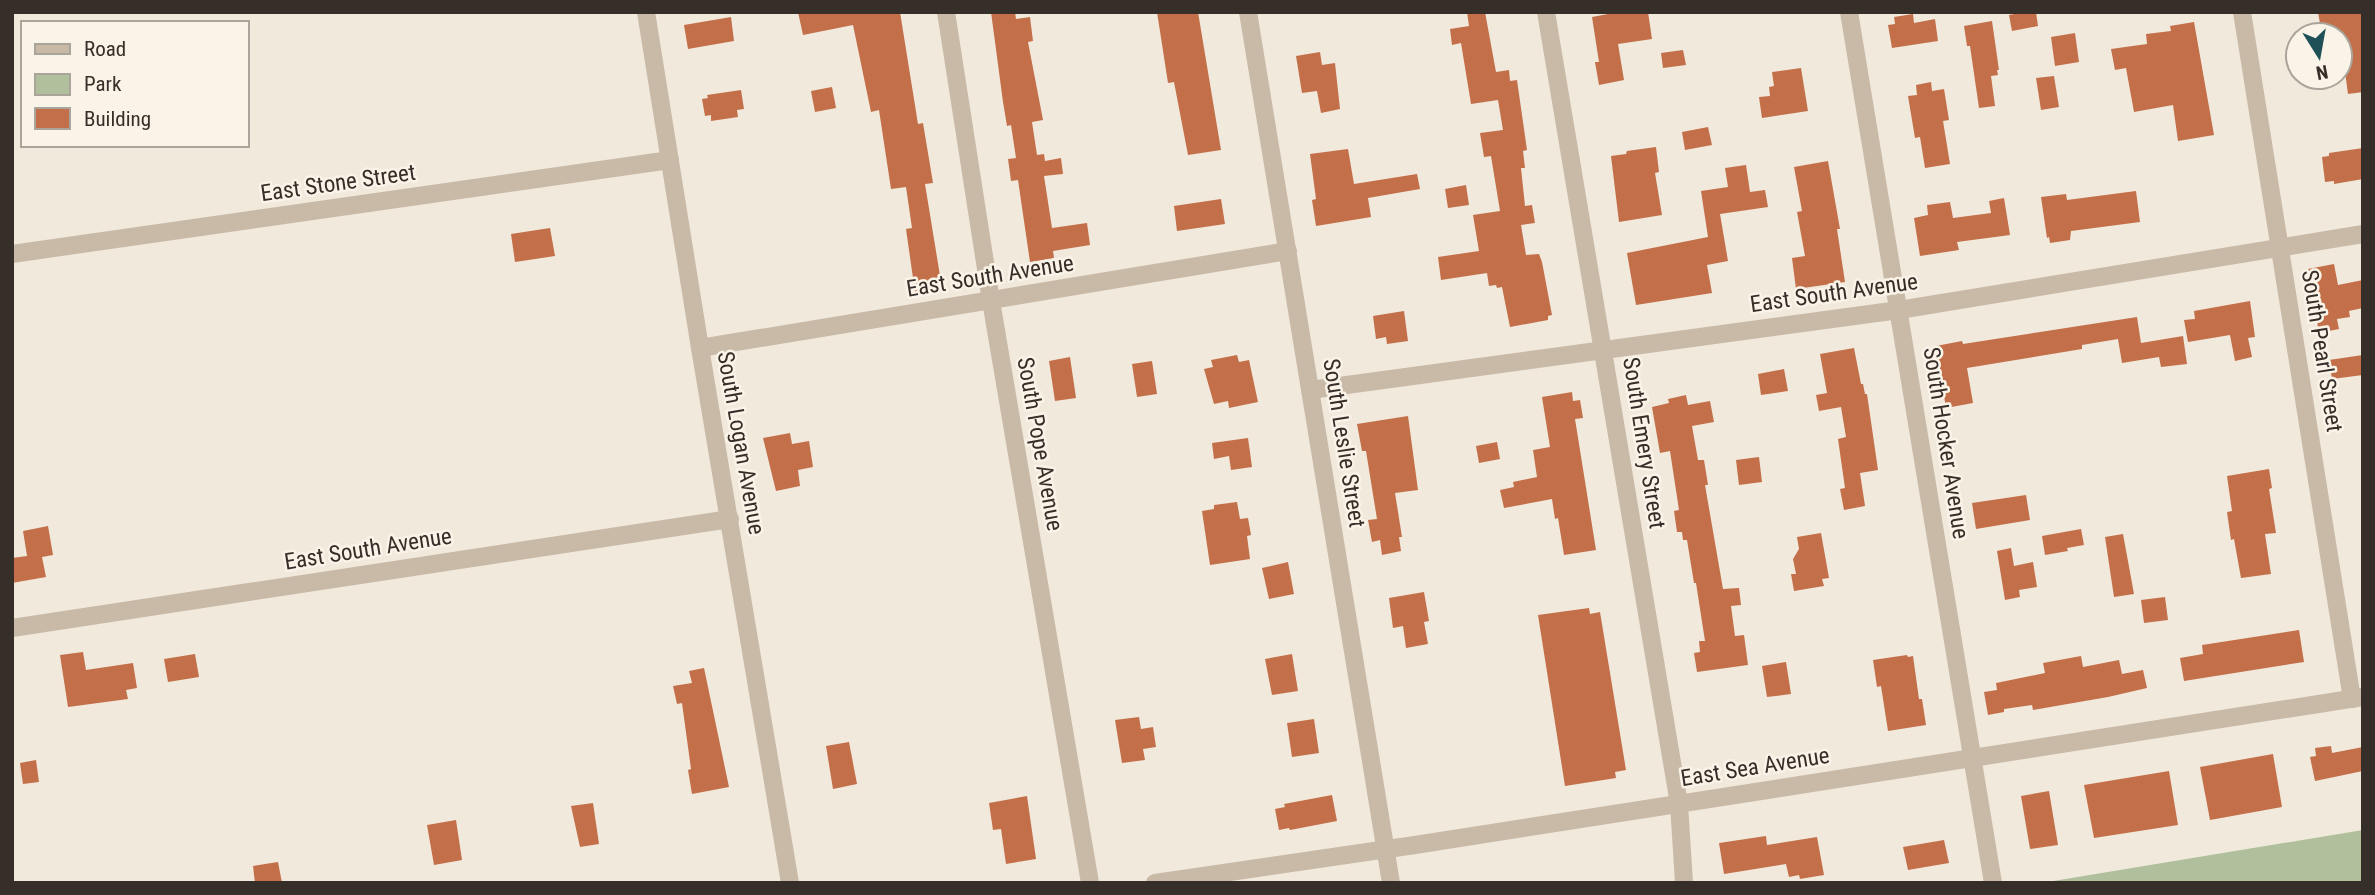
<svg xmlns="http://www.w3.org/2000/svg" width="2375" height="895" font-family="'Roboto Condensed',sans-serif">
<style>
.green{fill:#b1c09c}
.building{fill:#c36f49}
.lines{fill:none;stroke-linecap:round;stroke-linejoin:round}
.minor{stroke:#c9baa8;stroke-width:18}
.labels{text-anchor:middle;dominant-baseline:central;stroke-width:5;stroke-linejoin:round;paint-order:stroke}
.street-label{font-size:23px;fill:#362e28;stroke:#f9f3e8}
</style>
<rect width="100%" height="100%" fill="#f1e9dc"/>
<path class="green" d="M2363,830v53h-322z"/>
<g class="building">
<path d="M798,12h102l18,112 5,-1 10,60 -8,1 17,104 -27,4 -9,-63 6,-1 -6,-41 -15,2 -12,-79 -8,2 -18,-87 -50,10z"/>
<path d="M991,12h24l1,7 14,-2 3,24 -5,1 15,78 -11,2 5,33 7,-1 1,7 16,-3 2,16 -19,2 8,52 35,-5 3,22 -37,6 1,7 -24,4 -12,-82 -7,1 -3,-22 8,-1 -5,-33 -4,1 -4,-24z"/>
<path d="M1157,12h41l23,138 -33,5 -14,-73 -6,1z"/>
<path d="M1467,12h18l11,60 13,-2 1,11 7,-1 10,70 -4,1 2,17h-4l4,38 7,-1 3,18 -14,2 5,30 13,-1 3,8 10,53 -4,1v4l-38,7 -8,-40 -5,1 -1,-3 -7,1 -2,-13 -46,7 -3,-23 41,-6 -6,-36 27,-4 -9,-55 -7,1 -4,-24 23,-3 -5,-30 -27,4 -10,-61 -9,2 -2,-16 19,-3z"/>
<path d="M1608,12h40l4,27 -34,5 6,36 -25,5 -4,-23h4l-7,-45 16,-3z"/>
<path d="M2025,12h11l2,14 -26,5 -3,-16z"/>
<path d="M2318,12h45v80l-15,2 -8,-59h-18z"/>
<path d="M1913,14l1,9 21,-4 3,22 -46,7 -4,-23 7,-1 -1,-7z"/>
<path d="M731,17l3,24 -46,8 -4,-24z"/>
<path d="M1992,21l7,49h-2l1,5 -7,1 4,30 -16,2 -9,-62h-3l-3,-20z"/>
<path d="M2194,22l20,113 -36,6 -5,-36 -39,7 -8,-44 -11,2 -4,-21 36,-5 -1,-10 25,-3 -1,-5z"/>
<path d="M2075,33l4,29 -24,4 -4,-29z"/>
<path d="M1683,50l3,15 -23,3 -2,-15z"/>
<path d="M1320,52l2,13 13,-2 5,46 -19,4 -4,-22 -15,2 -6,-37z"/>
<path d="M1801,68l7,43 -46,7 -3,-21 11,-1 -1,-9 5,-1 -2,-14z"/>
<path d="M2054,76l5,31 -18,3 -5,-32z"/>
<path d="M1931,82l1,9 12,-2 5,31 -6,1 7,43 -25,4 -5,-31 -5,1 -7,-42 9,-1 -1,-10z"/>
<path d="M832,87l4,21 -21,4 -4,-21z"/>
<path d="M741,90l3,19 -7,1 1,7 -27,4v-6l-6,1 -3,-17 6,-1 -1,-3z"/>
<path d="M1708,127l4,18 -27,5 -3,-18z"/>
<path d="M1656,147l3,25 -4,1 7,42 -43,7 -8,-66 15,-2 1,-3z"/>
<path d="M2363,148v31l-29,5v-3l-9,1 -3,-25 7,-1v-3z"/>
<path d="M1348,149l6,35 63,-10 3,15 -52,9 3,19 -55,9 -4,-26 4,-1 -6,-45z"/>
<path d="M1828,161l12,68h-3l8,53 -49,7 -4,-31 13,-2 -8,-44 5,-1 -8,-44z"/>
<path d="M1746,165l4,27 15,-2 3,17 -48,7 8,47 -21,4 5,28 -76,12 -9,-52 81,-16 -7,-46 27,-4 -3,-19z"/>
<path d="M1466,185l3,20 -21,3 -3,-19z"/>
<path d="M2136,191l4,31 -69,9 -1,9 -20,3 -1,-6 -2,1 -6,-41 25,-3 1,6z"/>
<path d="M2004,198l6,37 -53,7 2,8 -39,6 -6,-38 14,-3 -1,-10 23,-3 3,16 38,-5 -2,-12z"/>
<path d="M1221,199l4,25 -48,7 -3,-25z"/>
<path d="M550,228l5,28 -40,6 -4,-28z"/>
<path d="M2334,264l4,21 25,-5v28l-14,3 1,6 -13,2 2,10 -20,4 -11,-64z"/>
<path d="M2250,301l5,36 -7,1 4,19 -17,4 -5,-26 -42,7 -4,-22 11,-1 -1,-8z"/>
<path d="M1404,311l4,30 -21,3 -1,-7 -10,2 -3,-23z"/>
<path d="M2137,317l4,26 42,-7 4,28 -26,3 -2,-10 -37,6 -4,-24 -36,6v4l-115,19 6,35 -27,5 -10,-62 26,-5 1,3z"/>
<path d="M1854,348l7,36h2l2,10h2l11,76 -18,3 5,33 -21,4 -4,-21 5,-1 -7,-49 8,-2 -5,-30 -22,4 -3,-16 11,-2 -7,-39z"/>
<path d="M1237,355l2,7 10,-2 9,42 -29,6 -1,-7 -14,3 -10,-35 9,-2 -2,-7z"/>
<path d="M2363,355v20l-31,4 -3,-19z"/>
<path d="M1070,357l6,41 -21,3 -6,-40z"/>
<path d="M1152,361l5,33 -20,3 -5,-33z"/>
<path d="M1784,369l4,22 -27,4 -3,-21z"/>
<path d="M1572,392l1,9 7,-1 3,18 -8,1 21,131 -32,5 -6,-37 -3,1 -3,-20 -48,9 -4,-18 14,-3 -1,-5 24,-5 -4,-27 17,-3 -8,-50z"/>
<path d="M1686,395l2,10 22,-4 4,21 -22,4 6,34h6l4,25h-3l18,104 16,-1 2,17 -10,1 4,30 9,-1 4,30 -51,7 -3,-19 6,-1 -1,-11h6l-9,-58h-2l-7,-43h-4l-1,-8h-5l-3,-21 5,-1 -9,-59 -10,2 -8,-46 17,-4 -1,-4z"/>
<path d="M1408,416l10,74 -23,3 7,44h-3l2,14 -19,4 -2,-15 -8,2 -4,-22 9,-1 -11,-68h-4l-5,-27z"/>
<path d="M790,433l2,11 17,-3 4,26 -15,3 2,16 -24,5 -13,-53z"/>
<path d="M1248,438l4,29 -21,3 -2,-14 -15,3 -2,-16z"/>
<path d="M1497,442l3,17 -21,4 -3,-17z"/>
<path d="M1759,457l3,25 -23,3 -3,-25z"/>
<path d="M2269,469l3,19 -3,1 7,44 -11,1 6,40 -30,4 -7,-39 -3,1 -4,-28 5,-1 -5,-35z"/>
<path d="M2026,495l4,25 -54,9 -4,-26z"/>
<path d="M1237,502l3,17 8,-1 3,17 -4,1 3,23 -40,6 -8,-54 12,-2v-4z"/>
<path d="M48,526l5,29 -11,2 4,20 -34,6v-25l15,-2 -4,-25z"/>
<path d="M2081,529l3,16 -17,3 1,3 -23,4 -3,-19z"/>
<path d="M1821,533l8,45 -7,1 2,7 -30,5 -3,-17h5l-3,-15 6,-10 -2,-12z"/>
<path d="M2123,534l11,60 -20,3 -9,-60z"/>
<path d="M2011,548l3,18 19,-4 4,25 -18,3 1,7 -15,3 -8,-49z"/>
<path d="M1288,562l6,32 -25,5 -7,-31z"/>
<path d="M1424,592l5,29 -5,1 4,22 -22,4 -3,-22 -10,2 -4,-30z"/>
<path d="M2165,597l3,23 -24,3 -3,-23z"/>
<path d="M1589,608l1,6 10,-2 26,158 -11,2 1,6 -51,8 -27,-171z"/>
<path d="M2299,630l5,32 -120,19 -4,-23 23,-4 -1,-9z"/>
<path d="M83,652l3,18 47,-7 4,25 -11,2 2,9 -60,8 -8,-52z"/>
<path d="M195,654l4,23 -31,5 -4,-23z"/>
<path d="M1292,654l6,37 -26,4 -7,-36z"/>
<path d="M1907,655l1,2 5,-1 6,43h3l4,26 -38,6 -7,-45 -4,1 -4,-27z"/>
<path d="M2081,656l2,11 36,-7 3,14 21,-4 4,18 -39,9 -75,13 -1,-5 -28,4v3l-16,3 -4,-23 13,-2 -1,-7 49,-10 -2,-10z"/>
<path d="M1786,662l5,32 -24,3 -5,-31z"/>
<path d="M704,668l25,119 -37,7 -4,-24 3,-1 -9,-66 -5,1 -4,-18 19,-3 -3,-12z"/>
<path d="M1139,717l2,12 12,-2 3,20 -13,2 2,11 -23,3 -7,-43z"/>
<path d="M1314,719l5,34 -27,4 -5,-34z"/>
<path d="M849,742l8,42 -24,5 -7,-43z"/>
<path d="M2331,746l1,7 31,-6v24l-48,10 -5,-24 6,-1 -1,-8z"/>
<path d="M2273,754l9,53 -72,13 -10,-53z"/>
<path d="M36,760l3,22 -16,2 -3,-21z"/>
<path d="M2169,771l9,54 -84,13 -10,-53z"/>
<path d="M2049,791l9,54 -28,4 -9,-53z"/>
<path d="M1332,795l5,26 -47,9 -1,-2 -10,2 -4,-21 10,-2 -1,-3z"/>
<path d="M1027,796l9,63 -30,5 -5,-35 -8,1 -4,-27z"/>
<path d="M593,803l6,41 -19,3 -9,-41z"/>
<path d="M456,820l6,40 -28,5 -7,-40z"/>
<path d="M1766,836l1,9 50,-8 7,38 -24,4 -1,-4 -10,2 -3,-13 -62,10 -5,-31z"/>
<path d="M1944,840l5,23 -41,7 -5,-23z"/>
<path d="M278,862l4,21h-27l-2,-17z"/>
</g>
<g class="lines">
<g class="minor">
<path d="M646,12l54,336 90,535"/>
<path d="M946,12l45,289 99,582"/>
<path d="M1248,12l143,871"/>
<path d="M1546,12l133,792 5,79"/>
<path d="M1849,12l144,871"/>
<path d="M2242,12l110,687"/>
<path d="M12,254l658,-94"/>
<path d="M700,348l588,-97"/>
<path d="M1310,390l589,-80 464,-76"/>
<path d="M12,628l718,-109"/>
<path d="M1155,883l260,-38 948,-148"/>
</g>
</g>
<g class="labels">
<g class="street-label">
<text transform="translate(338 183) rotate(-8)">East Stone Street</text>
<text transform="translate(990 276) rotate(-9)">East South Avenue</text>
<text transform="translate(1834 293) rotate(-8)">East South Avenue</text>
<text transform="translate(2322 351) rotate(81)">South Pearl Street</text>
<text transform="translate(741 443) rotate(80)">South Logan Avenue</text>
<text transform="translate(1344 443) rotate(81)">South Leslie Street</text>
<text transform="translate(1644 443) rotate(81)">South Emery Street</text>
<text transform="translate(1946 443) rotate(81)">South Hocker Avenue</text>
<text transform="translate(1040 444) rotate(80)">South Pope Avenue</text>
<text transform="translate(368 549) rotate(-9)">East South Avenue</text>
<text transform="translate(1755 767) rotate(-9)">East Sea Avenue</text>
</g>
</g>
<rect width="2375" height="895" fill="none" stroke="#362e28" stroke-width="28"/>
<rect x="21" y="21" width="228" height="126" fill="#f9f3e8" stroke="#aba49b" stroke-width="2"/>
<rect x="35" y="44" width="35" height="10" fill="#c9baa8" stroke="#aba49b" stroke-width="2"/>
<text x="84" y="56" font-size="21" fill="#362e28">Road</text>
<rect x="35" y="74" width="35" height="21" fill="#b1c09c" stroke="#aba49b" stroke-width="2"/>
<text x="84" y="91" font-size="21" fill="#362e28">Park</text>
<rect x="35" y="108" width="35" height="21" fill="#c36f49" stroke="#aba49b" stroke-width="2"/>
<text x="84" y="126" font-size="21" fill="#362e28">Building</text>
<g transform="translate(2319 56) rotate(169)"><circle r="33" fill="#f9f3e8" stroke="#aba49b" stroke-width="2"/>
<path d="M0-5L12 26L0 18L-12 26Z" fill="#1f4f57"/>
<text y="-10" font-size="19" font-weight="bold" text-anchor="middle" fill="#362e28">N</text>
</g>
</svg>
